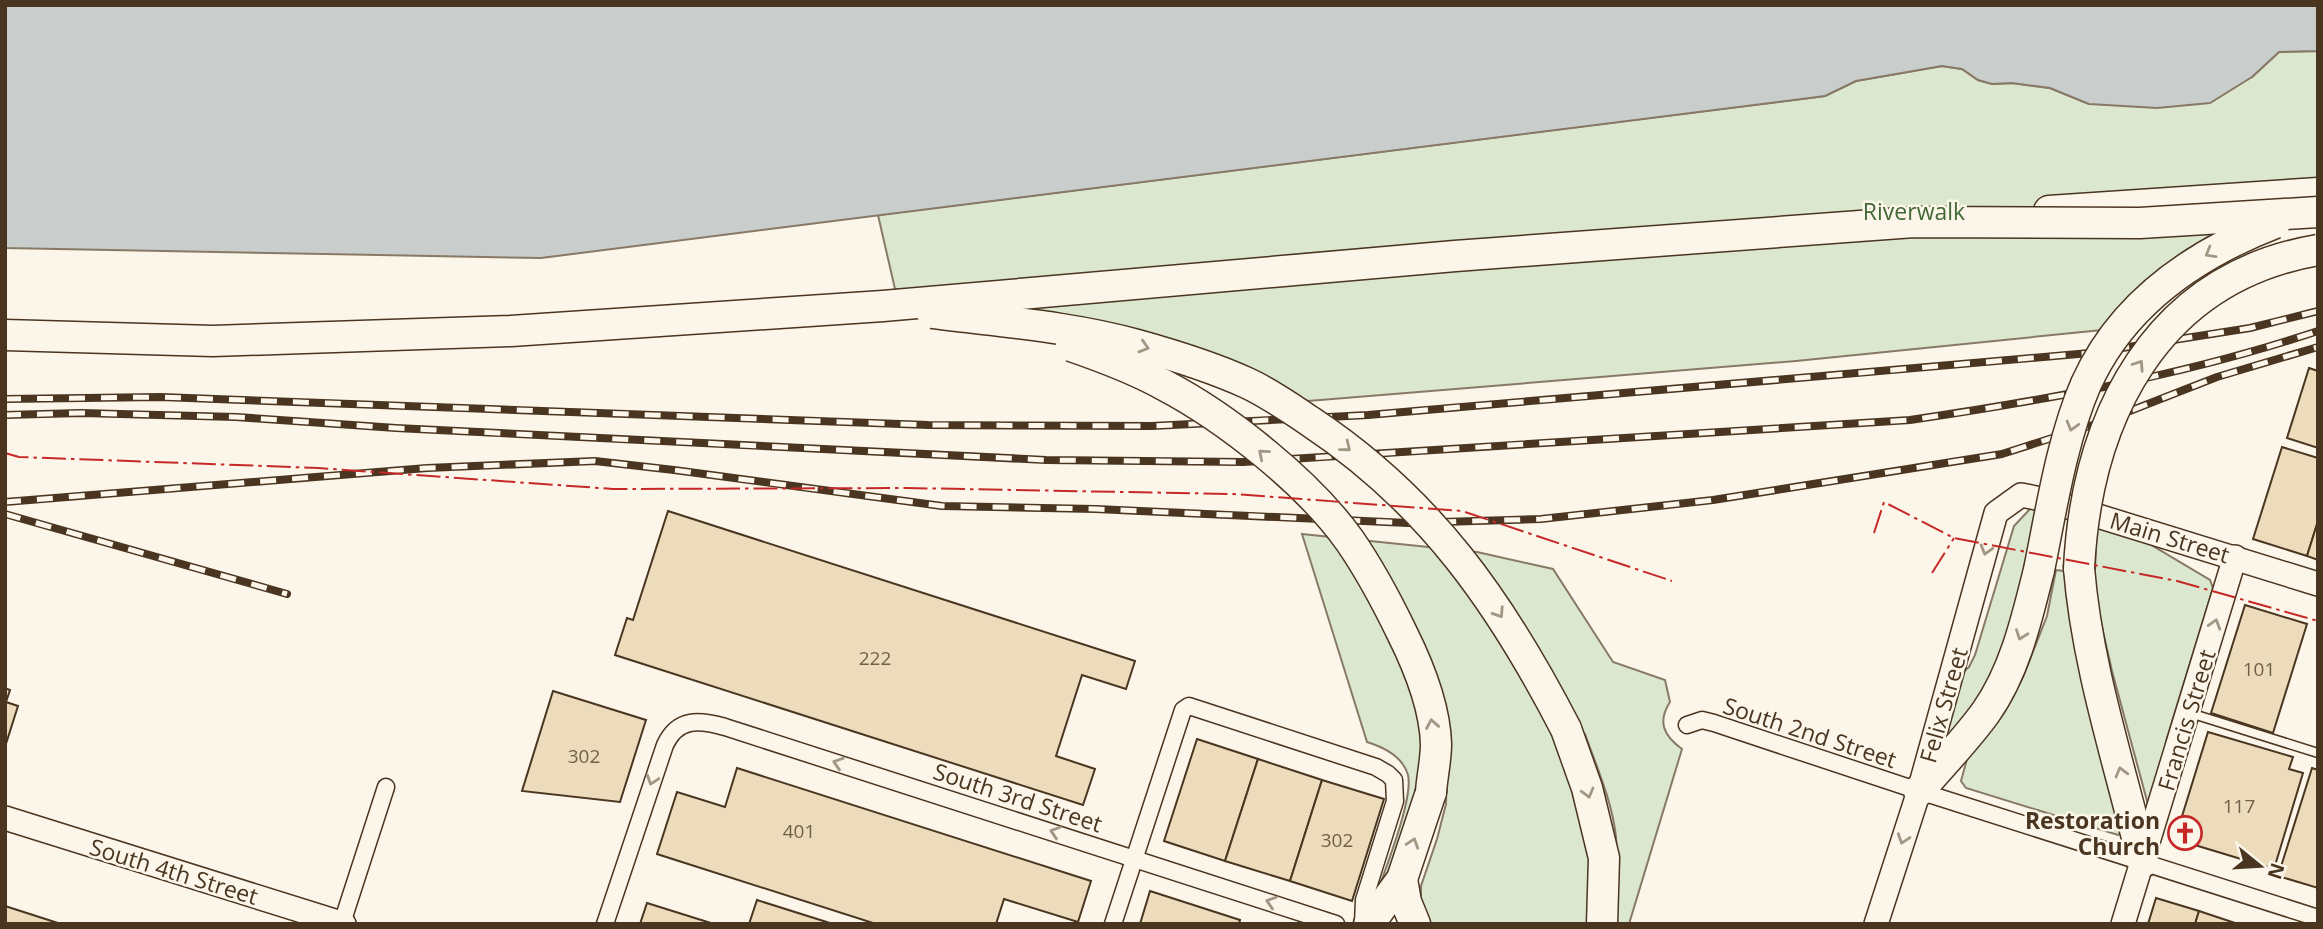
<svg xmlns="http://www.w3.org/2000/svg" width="2323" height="929" font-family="'Open Sans',sans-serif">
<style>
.green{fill:#dce7d0;stroke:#887966;stroke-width:2}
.water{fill:#c9cecd;stroke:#887966;stroke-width:2}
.building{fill:#ecdcbc;stroke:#4a3520;stroke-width:2}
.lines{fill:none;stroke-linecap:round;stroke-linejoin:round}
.service-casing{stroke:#4a3520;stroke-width:11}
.minor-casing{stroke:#4a3520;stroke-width:19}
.secondary-casing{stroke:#4a3520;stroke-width:26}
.motorway-casing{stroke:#4a3520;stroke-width:33}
.service{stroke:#fbf6e9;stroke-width:8}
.minor{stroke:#fbf6e9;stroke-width:16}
.secondary{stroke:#fbf6e9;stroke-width:23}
.motorway{stroke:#fbf6e9;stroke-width:30}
.rail-casing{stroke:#4a3520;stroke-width:8}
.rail{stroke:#fbf6e9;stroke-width:5;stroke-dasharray:16;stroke-linecap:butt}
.motorway-bridge-casing{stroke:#4a3520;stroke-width:33;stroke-linecap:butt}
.motorway-bridge{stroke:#fbf6e9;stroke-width:30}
.power{stroke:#c62828;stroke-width:2;stroke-dasharray:24 5 3.5 5;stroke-linecap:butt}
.oneway{stroke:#a29684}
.labels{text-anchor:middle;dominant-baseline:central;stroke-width:5;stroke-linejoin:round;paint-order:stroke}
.number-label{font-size:19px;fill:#725f47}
.park-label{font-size:23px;fill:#436837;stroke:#fbf6e9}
.street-label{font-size:23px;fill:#4a3520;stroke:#fbf6e9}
.poi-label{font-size:23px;font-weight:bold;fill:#4a3520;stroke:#fbf6e9;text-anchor:end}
</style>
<rect width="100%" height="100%" fill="#fbf6e9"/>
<g class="green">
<path d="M2318,51v154l-206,124 -316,32 -488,40 -62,-28 -143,-45 -208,-39 -17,-74 947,-119 31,-15 86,-15 20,3 16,11 14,4 20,-1 38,5 39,16 163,-27 27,-25z"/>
<path d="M2044,508l-22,97 -37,87 -57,81 29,-96 12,-10 6,-12 39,-129 16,-17z"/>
<path d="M2097,524l39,12 74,44 3,8 -46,150 -17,74 -38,-141 -18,-79z"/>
<path d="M1302,534l175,18 76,17 60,93 52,18 5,22c-13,20 -6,34 12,47l-53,175h-14c2,-29 4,-58 1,-87 -4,-36 -19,-69 -31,-103l-28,12 19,54 13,57 4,67h-164l-8,-21v-17l16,-47 9,-35 1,-37 -75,140c9,-27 42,-107 36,-132 -5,-18 -25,-28 -41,-33z"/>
<path d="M2056,570l15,2 53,260 -6,3 -152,-47 -5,-7 6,-22 34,-45 22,-37 24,-61z"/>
</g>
<path class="water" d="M5,5h2313v46l-39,1 -27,25 -42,26 -53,5 -68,-4 -39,-16 -38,-5 -20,1 -14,-4 -16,-11 -20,-3 -86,15 -31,15 -1284,162 -536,-10z"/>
<g class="building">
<path d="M2309,368l9,3v77l-31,-10z"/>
<path d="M2282,447l36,11v63l-11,35 -54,-17z"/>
<path d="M668,511l467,150 -9,28 -44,-14 -26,81 39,13 -12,36 -468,-150 12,-37 6,2z"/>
<path d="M2318,521v39l-11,-4z"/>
<path d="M2245,605l62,19 -34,109 -62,-20z"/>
<path d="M5,688l5,2 -4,12 12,4 -13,41z"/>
<path d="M553,691l93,29 -26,82 -98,-11z"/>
<path d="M2208,732l85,25 -4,12 14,4 -29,96 -99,-30z"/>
<path d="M1197,739l61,20 -33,102 -61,-20z"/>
<path d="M1258,759l64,21 -32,101 -65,-20z"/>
<path d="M737,768l354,113 -13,41 -74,-23 -8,25h-120l-219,-70 20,-62 48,15z"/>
<path d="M2312,768l6,2v118l-40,-12z"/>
<path d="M1322,780l62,19 -32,102 -62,-20z"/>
<path d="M1150,891l90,29 -1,4h-99z"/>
<path d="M2156,898l43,13 -4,13h-47z"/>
<path d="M757,900l76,24h-84z"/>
<path d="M647,903l67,21h-74z"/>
<path d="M5,906l56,18h-56z"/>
<path d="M2199,911l39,13h-43z"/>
</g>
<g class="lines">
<g class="service-casing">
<path id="service" d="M2190,713l128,40"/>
</g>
<g class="minor-casing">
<g id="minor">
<path d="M1687,725l15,-5 12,3 205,68 399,127"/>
<path d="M342,923l44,-136"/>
<path d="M605,924l60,-179c13,-28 35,-25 60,-18l611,197"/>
<path d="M1113,924l70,-214 6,-4 187,61 12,7 6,6 1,21 -31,99 -1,24"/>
</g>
</g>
<g class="secondary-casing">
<g id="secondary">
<path d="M5,818l339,106"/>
<path d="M1876,924l43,-133 77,-278 25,-18 25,5 272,84"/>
<path d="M2123,924l112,-367"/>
</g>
</g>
<g class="motorway-casing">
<g id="motorway">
<path d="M2049,211l269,-18"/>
<path d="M2079,568c8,100 41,197 64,294"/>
<path d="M1566,729l21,59 17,70 -2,66"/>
<path d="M1919,791c22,-26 47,-51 67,-79 29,-41 41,-94 53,-142"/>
<path d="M1402,879l4,23 9,22"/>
<path d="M1369,924l33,-45 29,-87"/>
</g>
</g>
<use href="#service" class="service"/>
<use href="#minor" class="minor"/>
<use href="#secondary" class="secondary"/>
<use href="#motorway" class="motorway"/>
<g class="rail-casing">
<g id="rail">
<path d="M5,399l156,-2 767,28 224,1 216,-11 722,-62 160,-25 68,-17"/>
<path d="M5,415l76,-2 155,4 160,11 650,32 197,2 667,-42c137,-20 276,-45 408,-89"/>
<path d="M5,502l422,-34 168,-7 79,9 268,36 154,3 312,14 133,-4 172,-19 289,-46 97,-31 118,-46 101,-30"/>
<path d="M5,514l282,80"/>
</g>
</g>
<use href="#rail" class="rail"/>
<g class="motorway-bridge-casing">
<g id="motorway-bridge">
<path d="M932,313c68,9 137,13 205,32 36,10 75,22 110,38 22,10 43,25 64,39 119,79 190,181 255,307"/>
<path d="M5,335l208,6 298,-10 372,-25 572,-50 459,-34 226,1 178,-11"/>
<path d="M1071,346c32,11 64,23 93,39 63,33 145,98 186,156 20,29 37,61 52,92 16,32 33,75 34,111 0,16 -4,33 -5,48"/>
<path d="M2079,568c8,-151 76,-290 239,-318"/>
<path d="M2039,570c12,-59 23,-131 47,-186 36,-80 109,-130 189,-161"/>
</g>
</g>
<use href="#motorway-bridge" class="motorway-bridge"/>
<g class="power">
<path d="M5,453l14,4 299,11 295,21 294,-1 327,6 228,17 210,70"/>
<path d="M1874,533l10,-31 70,36 223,43 141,40"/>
<path d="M1932,573l22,-35"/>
</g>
</g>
<defs><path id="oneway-chevron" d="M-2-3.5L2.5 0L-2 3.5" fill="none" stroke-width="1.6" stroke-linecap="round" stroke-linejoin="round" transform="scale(1.75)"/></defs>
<g class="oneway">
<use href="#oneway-chevron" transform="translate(2210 253) rotate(150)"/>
<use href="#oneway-chevron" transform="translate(1144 347) rotate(17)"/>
<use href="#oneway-chevron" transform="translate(2139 365) rotate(-56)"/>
<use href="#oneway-chevron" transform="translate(2072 426) rotate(106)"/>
<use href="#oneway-chevron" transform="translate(1346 447) rotate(39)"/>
<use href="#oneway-chevron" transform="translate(1263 454) rotate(-140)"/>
<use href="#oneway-chevron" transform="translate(1986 550) rotate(106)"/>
<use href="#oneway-chevron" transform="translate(1499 613) rotate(57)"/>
<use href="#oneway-chevron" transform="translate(2215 624) rotate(-73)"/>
<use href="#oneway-chevron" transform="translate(2021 635) rotate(110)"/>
<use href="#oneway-chevron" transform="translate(1432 724) rotate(-100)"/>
<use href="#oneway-chevron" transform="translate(838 763) rotate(-162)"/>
<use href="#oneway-chevron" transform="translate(2121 772) rotate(-105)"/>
<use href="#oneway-chevron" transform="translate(652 780) rotate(108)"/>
<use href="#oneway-chevron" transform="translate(1588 793) rotate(75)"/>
<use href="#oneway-chevron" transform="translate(1055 832) rotate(-162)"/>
<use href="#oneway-chevron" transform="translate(1903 839) rotate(108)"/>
<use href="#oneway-chevron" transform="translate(1413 843) rotate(-72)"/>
<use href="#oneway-chevron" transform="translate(1271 902) rotate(-162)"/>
</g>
<defs>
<g id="church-ring" transform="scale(1.75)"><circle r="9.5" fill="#fbf6e9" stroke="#c62828" stroke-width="1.5"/><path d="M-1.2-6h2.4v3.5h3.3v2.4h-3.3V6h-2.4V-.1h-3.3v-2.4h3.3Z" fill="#c62828"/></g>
</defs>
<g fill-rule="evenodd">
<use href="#church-ring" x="2185" y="833"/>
</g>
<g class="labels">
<g class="number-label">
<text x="875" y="658">222</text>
<text x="2259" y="669">101</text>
<text x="584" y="756">302</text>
<text x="2239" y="806">117</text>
<text x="799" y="831">401</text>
<text x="1337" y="840">302</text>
</g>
<g class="park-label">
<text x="1914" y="211">Riverwalk</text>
</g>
<g class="street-label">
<text transform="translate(2170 537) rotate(17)">Main Street</text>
<text transform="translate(1943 705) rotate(-74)">Felix Street</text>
<text transform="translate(2186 720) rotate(-73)">Francis Street</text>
<text transform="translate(1810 732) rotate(18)">South 2nd Street</text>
<text transform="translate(1018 797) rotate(18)">South 3rd Street</text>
<text transform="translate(174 871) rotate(17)">South 4th Street</text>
</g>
<g class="poi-label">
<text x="2160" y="820">Restoration<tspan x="2160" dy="26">Church</tspan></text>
</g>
</g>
<rect width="2323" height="929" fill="none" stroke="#4a3520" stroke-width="14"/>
<g transform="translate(2260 866) rotate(108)" stroke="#fbf6e9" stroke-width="5" paint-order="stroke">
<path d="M0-5L12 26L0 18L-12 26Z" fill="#4a3520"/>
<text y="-10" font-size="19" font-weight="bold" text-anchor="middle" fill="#4a3520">N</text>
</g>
</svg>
